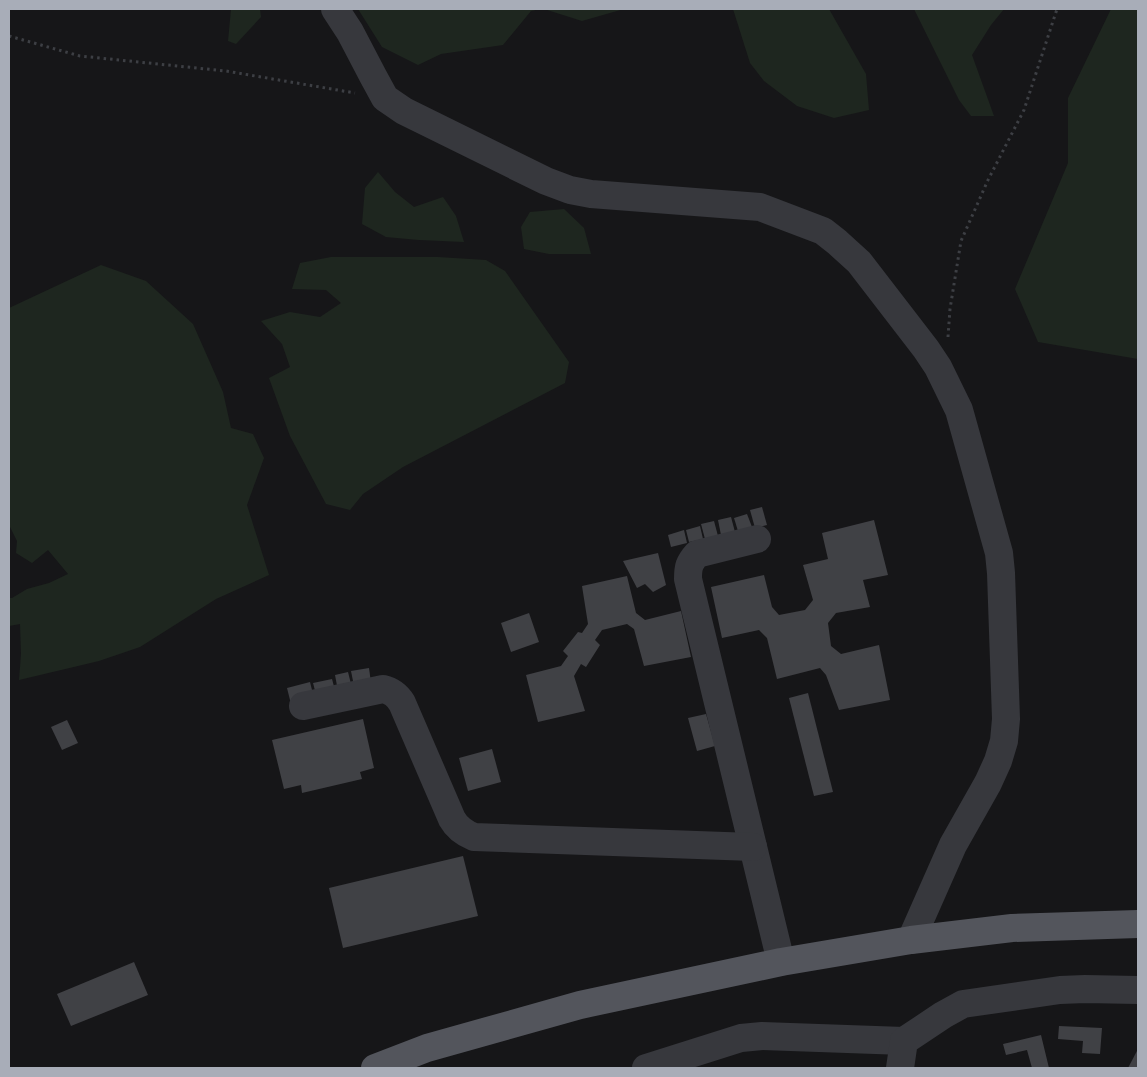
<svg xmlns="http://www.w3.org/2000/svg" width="1147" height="1077" font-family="Inter,sans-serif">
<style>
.green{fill:#1e261f}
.building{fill:#404145}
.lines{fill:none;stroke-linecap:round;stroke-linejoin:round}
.path{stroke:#3d3f44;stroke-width:3;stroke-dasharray:2.5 4;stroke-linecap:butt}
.minor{stroke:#37383d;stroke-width:28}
.major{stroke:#53555c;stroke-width:28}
</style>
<rect width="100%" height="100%" fill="#161618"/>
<g class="green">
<path d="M231,9h29l1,8 -25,27 -8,-3z"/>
<path d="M358,9h183l-10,2 -28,34 -62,9 -23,11 -36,-18z"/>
<path d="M544,9h80l-42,12z"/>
<path d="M733,9h96l37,65 3,36 -35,8 -37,-12 -33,-25 -14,-18z"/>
<path d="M914,9h90l-13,16 -19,30 22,61h-23l-12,-16z"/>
<path d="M1111,9h27v350l-100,-17 -23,-53 53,-126v-65z"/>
<path d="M378,172l17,20 19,15 29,-10 13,19 8,26 -45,-2 -33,-3 -24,-13 3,-36z"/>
<path d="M564,209l20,19 7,26h-42l-25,-5 -3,-22 9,-15z"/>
<path d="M331,257h107l48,3 19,11 64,91 -4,21 -162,84 -40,27 -13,16 -24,-6 -36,-68 -21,-58 21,-11 -8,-23 -21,-23 29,-9 30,5 21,-14 -15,-13 -34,-1 8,-26z"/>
<path d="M101,265l45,16 47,43 30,68 8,36 22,6 11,24 -17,47 22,70 -53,24 -76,48 -41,14 -80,19 2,-26 -1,-30 -11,2v-28h3l15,-9 22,-6 19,-9 -20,-24 -16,13 -16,-10 1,-12 -8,-16v-217z"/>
</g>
<g class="building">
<path d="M762,507l5,18 -12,3 -5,-18z"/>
<path d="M747,514l5,13 -14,4 -4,-13z"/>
<path d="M731,517l4,15 -14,3 -3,-15z"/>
<path d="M874,520l14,55 -25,5 7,27 -34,6 -8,10 3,23 10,8 38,-9 11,55 -51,10 -13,-35 -6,-7 -43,11 -10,-41 -8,-8 -37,8 -11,-51 53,-12 8,32 7,8 26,-5 8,-10 -10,-35 25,-6 -6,-26z"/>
<path d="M714,521l4,15 -13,3 -4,-15z"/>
<path d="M700,526l3,13 -14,3 -3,-12z"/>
<path d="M684,530l3,13 -16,4 -3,-12z"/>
<path d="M658,553l8,32 -13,7 -8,-8 -8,4 -14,-27z"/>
<path d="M627,576l9,37 9,7 36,-9 10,46 -47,9 -10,-37 -7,-5 -25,6 -7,10 5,5 -14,22 -5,-3 -7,12 11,35 -47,11 -12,-47 35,-9 7,-10 -5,-5 15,-19 4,1 6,-9 -6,-38z"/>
<path d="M529,613l10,29 -28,10 -10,-29z"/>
<path d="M369,668l2,15 -17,3 -3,-15z"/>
<path d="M348,672l4,16 -14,3 -3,-16z"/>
<path d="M332,679l4,15 -19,4 -4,-15z"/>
<path d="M310,682l4,16 -23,6 -4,-16z"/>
<path d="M808,693l25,99 -19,4 -25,-98z"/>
<path d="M706,714l9,32 -18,5 -9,-33z"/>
<path d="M363,719l11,49 -14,4 2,7 -60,14 -1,-8 -17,4 -12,-49z"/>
<path d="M67,720l11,23 -16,7 -11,-23z"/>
<path d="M492,749l9,33 -33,9 -9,-33z"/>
<path d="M463,856l15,60 -135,32 -14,-60z"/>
<path d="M134,962l14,33 -77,31 -14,-32z"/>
<path d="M1059,1026l43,2 -2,26 -18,-1 1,-12 -25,-2z"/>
<path d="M1041,1035l8,33h-17l-5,-18 -21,5 -3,-11z"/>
<path d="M1138,1049v19h-10z"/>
</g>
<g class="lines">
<g class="path">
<path d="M9,36l71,20 146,15 129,22"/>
<path d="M948,337l2,-28 11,-68 27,-61 36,-70 33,-101"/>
</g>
<g class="minor">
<path d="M335,9l15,23 23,44 12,22 19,13 142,70 24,9 21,4 169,13 63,24 14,11 22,20 67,87 12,18 21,43 40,143 2,20 5,146 -2,22 -6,20 -10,22 -35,62 -42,95"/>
<path d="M757,539l-60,15c-8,9 -9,13 -9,25l93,383"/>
<path d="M303,706l80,-17c9,2 14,6 19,14l50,116c5,9 12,14 22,18l279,10"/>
<path d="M646,1068l95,-30 21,-2 142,5"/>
<path d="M900,1068l4,-27 39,-26 20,-11 97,-14 25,-1 53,1"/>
</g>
<path class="major" d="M375,1068l52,-20 153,-43 201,-43 130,-22 101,-12 126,-4"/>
</g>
<rect width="1147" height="1077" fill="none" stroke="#a8adb8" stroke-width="20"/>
</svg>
